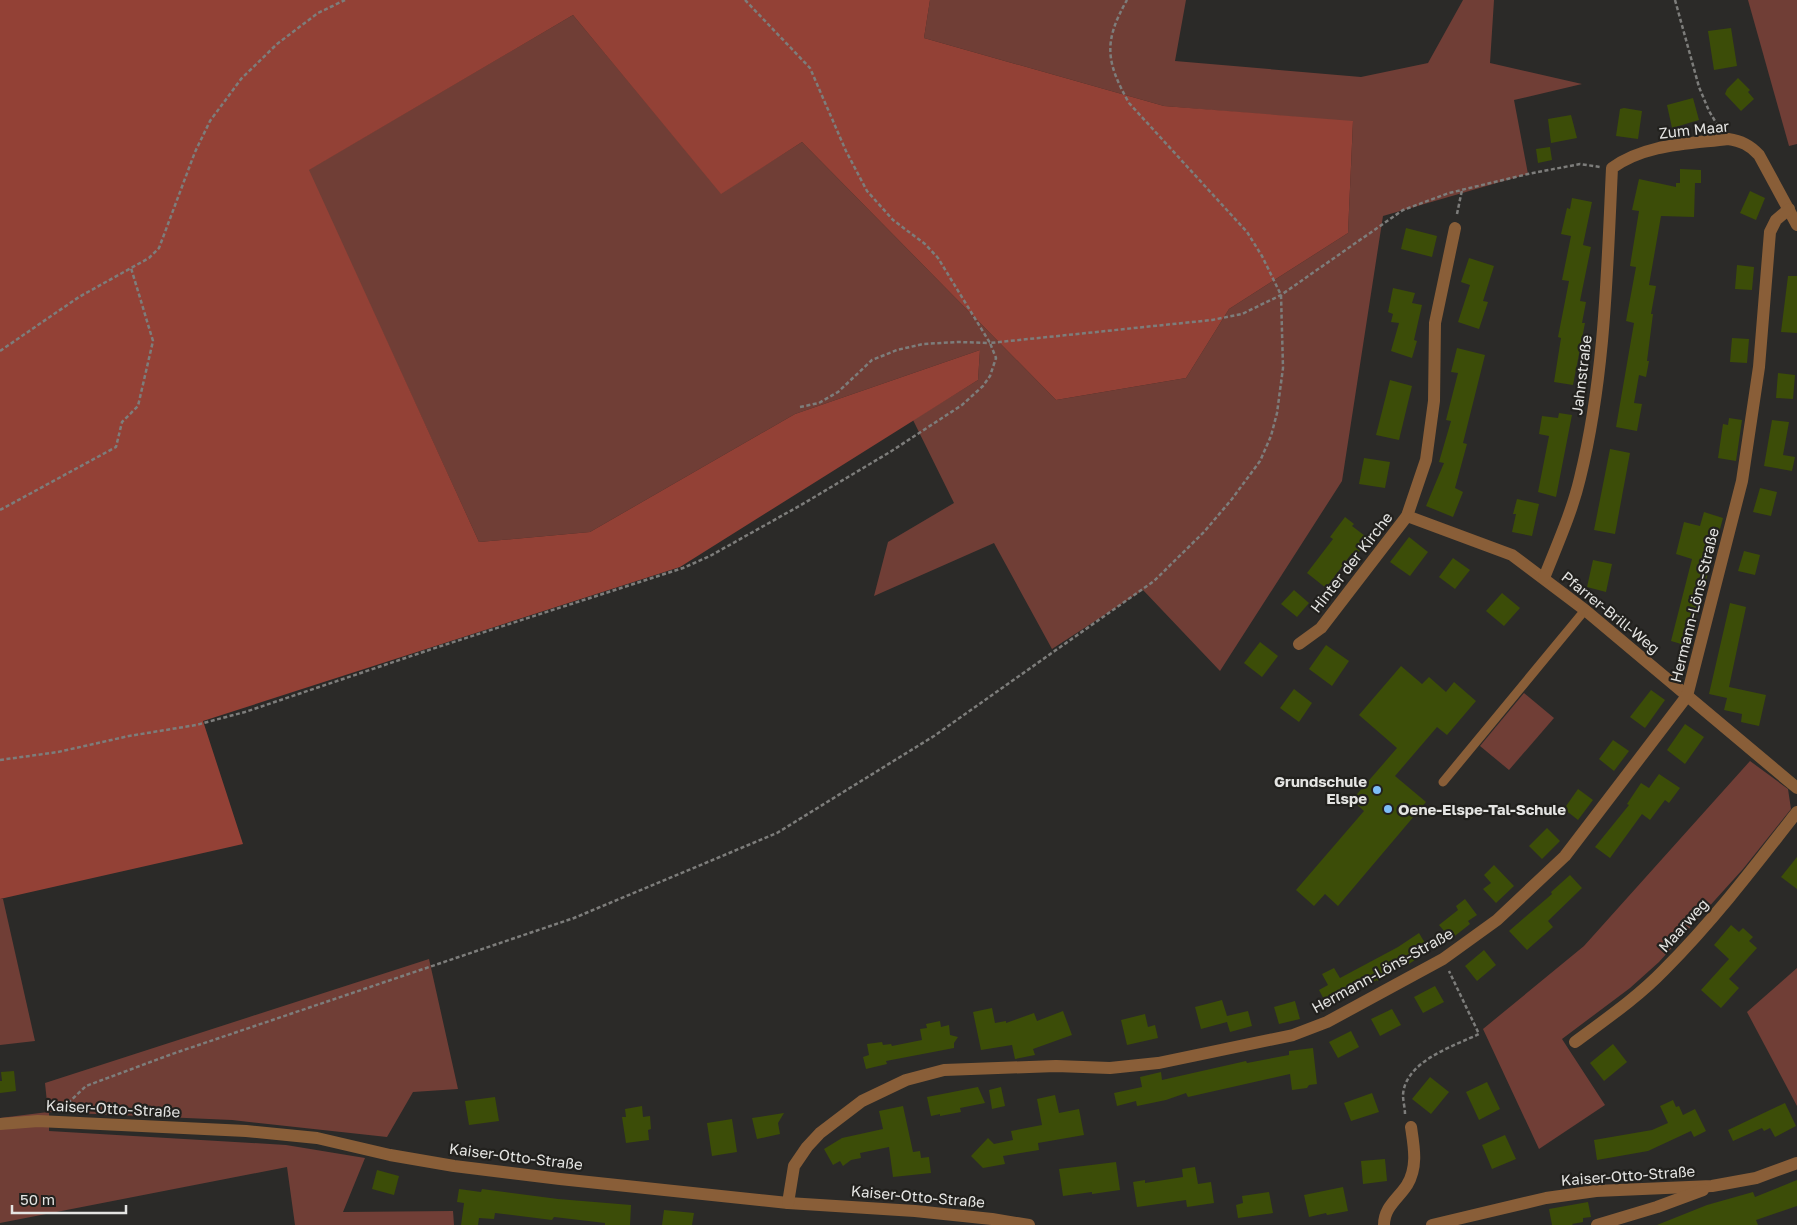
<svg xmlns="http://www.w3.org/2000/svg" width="1797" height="1225" font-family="'Golos Text',sans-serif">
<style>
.green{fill:#703e36}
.forest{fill:#934136}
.building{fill:#3c4d08}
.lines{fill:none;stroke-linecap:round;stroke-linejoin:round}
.path{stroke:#7d7d7b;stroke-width:2.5;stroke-dasharray:4 2.5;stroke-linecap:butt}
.service{stroke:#895e38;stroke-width:9}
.minor{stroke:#895e38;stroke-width:12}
.poi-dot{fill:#7dbef9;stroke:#22211e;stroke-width:2}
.labels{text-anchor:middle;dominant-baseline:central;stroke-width:4.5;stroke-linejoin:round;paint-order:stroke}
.street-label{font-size:15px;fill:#e4e4e2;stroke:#22211e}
.poi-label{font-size:15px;font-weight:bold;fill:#e4e4e2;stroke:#22211e;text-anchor:end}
</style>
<rect width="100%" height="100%" fill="#2b2a28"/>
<g class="green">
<path d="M930,0h256l-11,61 186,16 67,-14 35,-63h31l-4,63 92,21 -68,16 14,74 -145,42 -41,265 -122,190 -77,-81 -91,59 -58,-106 -120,53 14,-54 66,-39 -41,-83 65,-40 2,-30 -185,64 -205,118 -111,10 -171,-372 265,-155 148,178 81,-51 254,258 130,-22 43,-69 119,-76 5,-111 -189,-16 -240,-68z"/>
<path d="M1748,0h49v144l-8,2z"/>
<path d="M1524,693l30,25 -45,52 -29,-24z"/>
<path d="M1750,761l38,28 3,20 -48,60 -84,93 -29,26 -68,51 43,66 -66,44 -56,-120 101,-83z"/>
<path d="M0,899h3l32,142 -35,4z"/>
<path d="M429,959l29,130 -45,3 -26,45 -155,-17 -183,-8v19l237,14 79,13 -22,54 110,-1 1,14h-159l-8,-58 -287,56v-105l48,-6 -3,-29z"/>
<path d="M1797,968v138l-50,-94z"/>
</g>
<path class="forest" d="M0,0h930l-6,38 240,68 189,15 -5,112 -119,76 -43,69 -130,22 -254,-258 -81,52 -148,-179 -264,155 170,372 111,-10 205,-118 185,-64 -2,30 -298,187 -477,154 40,123 -243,55z"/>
<g class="building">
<path d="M1731,28l6,38 -23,4 -6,-39z"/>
<path d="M1738,78l12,12 -2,2 6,7 -13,12 -16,-17 2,-5z"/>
<path d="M1693,98l6,22 -27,8 -5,-23z"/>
<path d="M1624,108l18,3 -4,28 -22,-3 4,-27z"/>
<path d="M1571,115l6,23 -26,5 -3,-24z"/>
<path d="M1550,147l2,13 -14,3 -2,-14z"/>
<path d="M1680,169l21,1v13h-6l-1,34 -33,-1 -12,69 7,1 -5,28h2l-6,47h2l-3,16 -7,-2 -5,28 8,1 -5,27 -21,-4 18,-104 -8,-2 10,-54 -6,-1 9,-55 -7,-1 7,-31 37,8v-4h4z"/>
<path d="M1750,191l15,7 -9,22 -16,-7z"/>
<path d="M1572,198l20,4 -9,43 8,2 -11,54 6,1 -4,21h3l-12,62 -19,-3 7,-44 -3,-1 11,-56 -7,-1 9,-44 -10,-2 6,-26 3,1z"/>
<path d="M1406,228l31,8 -5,21 -31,-8z"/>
<path d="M1469,258l25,8 -11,35 5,1 -9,27 -21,-7 12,-37 -9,-3z"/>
<path d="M1737,265l17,2 -2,23 -17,-1z"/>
<path d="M1788,276h9v57l-16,-1z"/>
<path d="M1393,288l22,5 -3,10 10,2 -8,35 3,1 -5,17 -21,-7 8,-28 -8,-1 2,-8 -5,-2z"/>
<path d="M1732,338l17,1 -2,24 -17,-1z"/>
<path d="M1457,348l28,7 -22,88 4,1 -12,44 8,4 -10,25 -27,-11 18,-43 -5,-1 12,-41 -5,-1 12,-47 -7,-1z"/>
<path d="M1778,373l17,2 -2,24 -17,-1z"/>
<path d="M1390,380l22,6 -13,54 -23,-5z"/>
<path d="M1559,413l13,2 -16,82 -18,-5 11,-56 -10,-2 3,-18 16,2z"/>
<path d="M1729,418l13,2 -6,41 -18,-3 5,-34 5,1z"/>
<path d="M1772,420l17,2 -6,33 12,2 -3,14 -28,-5z"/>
<path d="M1610,449l20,4 -15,81 -21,-4z"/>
<path d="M1364,458l26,4 -5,26 -26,-4z"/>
<path d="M1760,488l17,4 -6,24 -18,-4z"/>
<path d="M1517,499l22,5 -7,32 -20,-4 4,-18h-3z"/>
<path d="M1704,512l19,6 -35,128 -17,-5 21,-82 -16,-5 8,-32 16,4z"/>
<path d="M1345,517l9,7 -2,2 17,13 -13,17 -4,-3 -26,35 -19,-15 26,-34 -3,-2z"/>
<path d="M1409,537l19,15 -18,24 -20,-14z"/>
<path d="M1744,551l16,4 -5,20 -17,-4z"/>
<path d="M1453,558l17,12 -15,19 -16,-12z"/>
<path d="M1593,560l19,4 -6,28 -19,-5z"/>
<path d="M1294,590l15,13 -12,14 -16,-13z"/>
<path d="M1502,593l18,15 -16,18 -18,-15z"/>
<path d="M1730,603l16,4 -17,80 37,8 -7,31 -18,-4 1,-8 -18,-4 3,-12 -18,-4z"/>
<path d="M1260,642l18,14 -16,21 -18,-14z"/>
<path d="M1326,645l23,16 -17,25 -23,-17z"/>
<path d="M1401,666l21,18 7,-7 17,15 8,-10 22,19 -29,34 -10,-8 -42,49 31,26 -88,104 -13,-12 -11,12 -18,-16 68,-79 -12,-11 45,-52 -38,-33z"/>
<path d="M1294,689l18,14 -13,19 -19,-14z"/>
<path d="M1651,690l14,10 -20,28 -15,-11z"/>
<path d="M1685,724l19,13 -19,27 -18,-14z"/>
<path d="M1613,740l16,11 -15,20 -15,-12z"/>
<path d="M1659,774l21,14 -11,15 -4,-3 -15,20 -8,-6 -32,44 -15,-11 34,-42 -2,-1 14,-21 8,5z"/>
<path d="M1578,789l15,11 -15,20 -14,-11z"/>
<path d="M1547,828l13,13 -18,18 -13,-13z"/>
<path d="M1797,857v32l-16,-12z"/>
<path d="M1494,865l20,21 -18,17 -13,-14 8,-6 -7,-8z"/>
<path d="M1570,875l12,13 -34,33 5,6 -26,23 -18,-19 43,-37 -1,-2z"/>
<path d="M1465,899l12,16 -9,6 2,3 -19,15 -12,-14 19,-15 -2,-4z"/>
<path d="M1731,925l8,7 4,-4 10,9 -4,4 8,7 -28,31 10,9 -18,20 -20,-18 28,-31 -15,-14z"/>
<path d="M1419,933l10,17 -20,14 -2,-3 -20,13 1,2 -11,5v-1l-49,27 -9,-17 9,-5 -6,-11 12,-6 6,10 58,-31z"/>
<path d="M1484,950l12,15 -19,16 -12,-15z"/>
<path d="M1435,986l9,16 -21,11 -9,-16z"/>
<path d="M1222,1000l5,16 21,-5 4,15 -22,6 -3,-10 -26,7 -6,-22z"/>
<path d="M1295,1001l5,18 -21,5 -5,-17z"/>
<path d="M992,1008l3,15 11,-2v2l28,-10 3,8 26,-10 9,24 -39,14 2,6 -20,4 -3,-14 -31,5 -8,-38z"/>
<path d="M1392,1009l9,16 -21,11 -9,-17z"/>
<path d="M1145,1014l3,13 7,-2 3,13 -31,7 -6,-25z"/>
<path d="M940,1021l1,6 8,-2 1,10 8,2 -4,6v5l-68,13 1,3 -21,5 -3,-12 6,-2 -2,-11 15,-2 1,3 8,-1 1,2 30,-6 -2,-11 7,-1 -1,-4z"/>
<path d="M1351,1031l8,16 -21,11 -9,-16z"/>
<path d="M1613,1044l14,18 -23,19 -14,-18z"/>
<path d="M1313,1048l4,36 -8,1 -2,3 -15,2 -2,-16 -102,23 -2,-4 -20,7 -29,6 -1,-5 -19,5 -3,-13 28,-6 -2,-10 21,-5 1,8 84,-19 1,2 42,-8v-4z"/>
<path d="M14,1071l2,20 -16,2v-12h2l-1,-9z"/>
<path d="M1430,1077l19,15 -18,22 -19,-15z"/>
<path d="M1487,1082l13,27 -21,11 -13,-28z"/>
<path d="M978,1087l7,16 -25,5 1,4 -21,4v-2l-9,2 -4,-19z"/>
<path d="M1001,1087l4,19 -13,3 -3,-19z"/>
<path d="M1372,1093l7,19 -28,9 -7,-18z"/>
<path d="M1055,1095l4,18 20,-4 5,26 -46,8 1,7 -36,6 2,8 -22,4 -12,-12 17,-18 6,6 19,-4 -2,-9 31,-6 -5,-26z"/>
<path d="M495,1097l4,24 -30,4 -4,-24z"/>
<path d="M1673,1100l3,7 3,-1 4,9 12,-6 11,22 -12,6 -3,-6 -43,20 -51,9 -3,-20 58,-10 16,-7 -8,-17z"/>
<path d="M1785,1103l11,23 -21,11 -5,-9 -6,3 -2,-3 -29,13 -5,-11z"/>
<path d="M642,1106l1,11 7,-1 1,13 -3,1 1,10 -23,3 -4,-26h4l-1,-8z"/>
<path d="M903,1106l10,46 7,-1 1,7 8,-1 2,16 -38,4 -4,-30 -29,6 1,5 -10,2 -8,6 -3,-5 -7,4 -9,-16 18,-11 41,-9 -4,-18z"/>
<path d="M784,1113l-6,10 2,11 -23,5 -5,-21z"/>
<path d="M732,1119l5,33 -25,4 -5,-33z"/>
<path d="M1505,1135l11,24 -24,10 -10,-24z"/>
<path d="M1385,1159l2,22 -24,3 -2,-23z"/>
<path d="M1116,1162l4,28 -28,4v-2l-29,4 -4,-27z"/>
<path d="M1195,1167l3,17 13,-2 3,21 -27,4 -1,-7 -49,7 -4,-25 12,-2v3l38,-6 -1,-8z"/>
<path d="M377,1170l22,6 -5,19 -22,-6z"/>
<path d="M1797,1180v26l-41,14 2,5h-101l50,-20 46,-13 2,5z"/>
<path d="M1343,1187l5,24 -21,4 -1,-2 -17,4 -5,-22z"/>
<path d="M459,1189l22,3 1,-3 76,10 73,6 -1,20h-25v-2l-51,-6 -2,3 -57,-7 -1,6 -15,-1 -1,7h-17l3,-22 -7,-1z"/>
<path d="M1269,1192l4,21 -35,5 -2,-13 7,-2 -1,-7z"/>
<path d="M1588,1202l3,15 -8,1v4l-11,2 1,1h-21l-3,-16z"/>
<path d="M664,1210l30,3 -2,12h-30z"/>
</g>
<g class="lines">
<g class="path">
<path d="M745,0l65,68 36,83 21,40 26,29 32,24 13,14 52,85"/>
<path d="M1675,0l24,87 10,24 9,15"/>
<path d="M1457,214l5,-24"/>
<path d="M0,351l79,-54 70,-39 10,-10 36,-96 15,-31 31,-42 36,-35 41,-31 27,-13"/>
<path d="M800,407l19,-4 19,-11 34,-32 25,-10 26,-6 35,-2 32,1"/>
<path d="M0,510l116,-63 6,-25 16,-16 15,-65 -22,-73"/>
<path d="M0,760l58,-8 71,-16 67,-11 49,-13 193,-65 245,-79 27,-12 91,-51 89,-53 72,-47 21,-19 7,-10 6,-18 -6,-15 222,-23 30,-6 39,-19 122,-85 46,-17 79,-19 52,-10 20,3"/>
<path d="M66,1109l1,-5 19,-18 86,-32 402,-136 203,-85 157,-97 220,-155 50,-49 28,-33 28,-38 11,-25 6,-23 6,-45 -2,-73 -19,-39 -15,-24 -118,-129c-23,-41 -26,-61 -2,-103"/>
<path d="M1405,1114c0,-6 -2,-13 -2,-19 2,-34 51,-49 76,-61l-30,-63"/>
</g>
<path class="service" d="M1443,782l142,-172"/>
<g class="minor">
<path d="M1407,516l105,39 73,55 212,178"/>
<path d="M1544,578c13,-33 28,-66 36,-100 25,-102 27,-206 32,-310 33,-24 76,-24 116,-29 13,2 22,6 31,16l38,70"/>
<path d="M1299,644l22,-16 86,-112 19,-56 8,-59 1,-78 20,-95"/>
<path d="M1575,1042c31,-23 63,-45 89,-72 49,-49 91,-104 133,-158"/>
<path d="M0,1124l38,-3 208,10 71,7 73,17 64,11 106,13 228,24 127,8 77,8 37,6"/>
<path d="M788,1203l6,-37 13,-19 13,-14 42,-32 44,-21 38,-10 112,-4 54,2 48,-5 135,-28 34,-13 116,-63 54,-39 68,-64 122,-160 55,-215 17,-114 11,-135 6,-12 13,-11"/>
<path d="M1384,1225c0,-18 14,-26 23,-40 11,-18 7,-38 4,-58"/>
<path d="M1432,1225l114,-27 50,-7 116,-5 44,-8 41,-15"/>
<path d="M1597,1225l60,-18 46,-17"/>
</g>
</g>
<g class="poi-dot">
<circle cx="1377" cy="790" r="5"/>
<circle cx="1388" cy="809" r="5"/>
</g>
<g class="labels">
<g class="street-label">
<text transform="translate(1694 129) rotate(-6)">Zum Maar</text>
<text transform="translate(1581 375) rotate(-83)">Jahnstraße</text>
<text transform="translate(1351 562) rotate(-52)">Hinter der Kirche</text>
<text transform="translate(1694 605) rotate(-76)">Hermann-Löns-Straße</text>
<text transform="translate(1611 612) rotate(39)">Pfarrer-Brill-Weg</text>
<text transform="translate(1683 925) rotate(-48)">Maarweg</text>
<text transform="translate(1382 970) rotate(-29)">Hermann-Löns-Straße</text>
<text transform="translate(113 1108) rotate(3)">Kaiser-Otto-Straße</text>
<text transform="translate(516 1156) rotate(7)">Kaiser-Otto-Straße</text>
<text transform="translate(1628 1175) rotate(-4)">Kaiser-Otto-Straße</text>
<text transform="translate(918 1196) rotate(5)">Kaiser-Otto-Straße</text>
</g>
<g class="poi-label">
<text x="1367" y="781">Grundschule<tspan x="1367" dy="17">Elspe</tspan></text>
<text x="1398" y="809" text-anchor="start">Oene-Elspe-Tal-Schule</text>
</g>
</g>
<path d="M12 1205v8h114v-8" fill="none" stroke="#e4e4e2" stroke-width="2.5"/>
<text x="20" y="1205" font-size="15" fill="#e4e4e2" stroke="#22211e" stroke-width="4" paint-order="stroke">50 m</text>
</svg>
